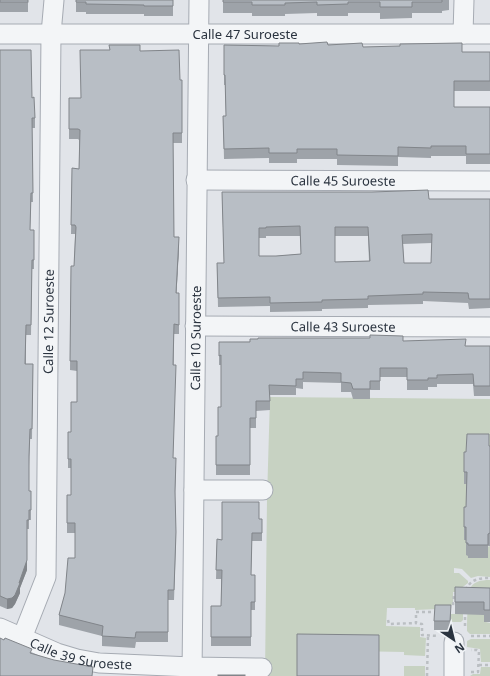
<svg xmlns="http://www.w3.org/2000/svg" width="490" height="676" font-family="'Noto Sans',sans-serif">
<style>
.green{fill:#c7d2c2}
.lines{fill:none;stroke-linecap:round;stroke-linejoin:round}
.minor-casing{stroke:#a6abb3;stroke-width:21}
.path{stroke:#bbbfc3;stroke-width:2.5;stroke-dasharray:3 3;stroke-linecap:butt}
.minor{stroke:#f3f5f7;stroke-width:19}
.wall{fill:#9ea3a9;fill-rule:evenodd}
.shaded-wall{fill:#81858a}
.building{fill:#b8bec5;stroke:#81858a;fill-rule:evenodd}
.labels{text-anchor:middle;dominant-baseline:central;stroke-width:4;stroke-linejoin:round;paint-order:stroke}
.street-label{font-size:13px;fill:#2a333f;stroke:#f0f3f6}
</style>
<rect width="100%" height="100%" fill="#e1e4e9"/>
<g class="green">
<path d="M270,397l220,2v60l-24,6 -2,19h3l-1,71 24,-9v31l-12,-1 -7,2 -9,-9 -8,-1v5h5l9,8v2l-12,9h-3v13h-14l-1,4 -23,1v-2h-28l-1,18 34,1v10l6,1 -1,18 -21,-1v-3l-107,-2v26h-32l2,-177z"/>
<path d="M490,580v20l-4,22 4,1v11h-20l-3,-3c0,-8 0,-17 1,-25 0,-18 2,-26 22,-26z"/>
<path d="M463,596v24l-2,2h-11l1,-8h10z"/>
<path d="M471,639h19v23h-9l-1,-13 -13,-2v-6z"/>
<rect x="404" y="666" width="21" height="10"/>
<path d="M481,667h9v9h-20l3,-2h7z"/>
</g>
<g class="lines">
<g class="minor-casing">
<g id="minor">
<path id="s1" d="M0,34h490"/>
<path d="M463,34l1,-34"/>
<path id="s2" d="M196,180l294,1"/>
<path id="s3" d="M195,326l295,1"/>
<path d="M194,490h69"/>
<path id="s4" d="M0,628l57,25 20,6 22,4 93,4 70,1"/>
<path id="s5" d="M22,638l24,-61 5,-543 3,-34"/>
<path id="s6" d="M192,676l7,-676"/>
<path d="M454,676v-34"/>
</g>
</g>
<g class="path">
<path d="M466,590c4,-11 14,-12 24,-12"/>
<path d="M448,607l5,-1 1,-13"/>
<path d="M465,611v17"/>
<path d="M437,612h-21v11l6,1v11l16,1"/>
<path d="M388,620l1,4 27,-1"/>
<path d="M471,636h19"/>
<path d="M479,665h11"/>
<path d="M471,672h7l1,-21 -2,-1h-6"/>
<path d="M427,676l1,-40"/>
</g>
<use href="#minor" class="minor"/>
</g>
<g class="wall">
<rect x="0" y="0" width="28" height="12"/>
<path d="M76,0h97v16h-29v-2h-58v-2h-10z"/>
<path d="M223,0h226v10l-7,1v2h-30v5l-32,1v-6h-32v3h-31v-3l-32,1v2h-33v-3h-29z"/>
<path d="M299,44l163,8h28v39h-36v16h36v57h-24v-8h-35v2l-33,-1v9l-61,-1v-6h-40v4h-28v-5l-45,1 -1,-43h3l-1,-31h-1v-40l55,1z"/>
<path d="M0,50l32,48 3,20v10h-3l1,74h-2l-1,28h4v39h-2l-1,66h-5v29h7l-1,75h-2l-1,27v25h2v29h-2v9h-2v41l-7,18v5l-5,11 -3,4 -5,1 -7,-3z"/>
<path d="M140,51l40,29h2v63h-9l1,94 5,10 -3,46h3v41h-5l-1,124 3,10 -1,29 1,45 -2,58h-6v42h-32l-1,6 -33,-2v-10l-43,-11v-10l16,-57v-25h-8v-38h4v-27h-3v-36h3l6,-30v-31l-7,-1 1,-104h3l1,-30v-2h-4l1,-66 7,1v-29l-1,-1h-9v-10l12,-31z"/>
<path d="M222,192l207,7h61v109l-21,1 -1,-6 -45,-2v3l-55,1v3l-46,1v2l-52,1v-6l-52,1 -1,-44h7zM266,236h34l1,18 -25,2h-17v-18h7zM335,236h33l1,25 -34,1zM432,243l-1,20h-27l-1,-19z"/>
<path d="M403,341l63,5h24v50h-16l-1,-12h-36v3h-9v3h-21v-13h-27v13h-10v9h-17l-2,-7h-10v-9l-38,-1v7l-7,-1v7h-26v15l-14,1v17h-6v47h-34v-39h2l3,-29v-42h-2v-23z"/>
<path d="M489,446h1v100h-2v12h-20v-2l-2,-1v-15h-2v-33h2l1,-23h-3v-32h2z"/>
<path d="M259,519h3v22h-10l-1,34h4v35h-4v36h-40v-40h10v-27h-5l1,-40 5,1z"/>
<path d="M490,588v34h-6v-7l-29,-1v-12z"/>
<path d="M451,614l-1,16h-16v-9z"/>
</g>
<g class="shaded-wall">
<path d="M179,237v10l-3,56v-10z"/>
<path d="M27,560v10l-7,18v5l-5,11 -3,4 -5,1v-10l12,-16z"/>
</g>
<g class="building">
<rect x="0" y="0" width="28" height="2"/>
<path d="M76,0h97v6h-29v-1l-58,-1v-2h-10z"/>
<path d="M223,0h219v2h-30v5h-32v-5h-32v2l-31,1v-3l-32,1v2h-33v-3h-29z"/>
<path d="M327,42l1,3 34,-2 1,4 37,-1v-2l62,-1v9h28v29h-36v26h36v47h-24v-8h-35v2l-33,-1v9l-61,-1v-6h-40v4h-28v-5l-45,1 -1,-33h3l-1,-41h-1v-30l55,1v-3h20v1z"/>
<path d="M109,45h31v6l39,-1 1,30h2v53h-9l1,104h5l-3,56h3v32l-5,-1 -1,41h3l-3,93h3l-1,33 1,41 -2,58h-6v42h-32l-1,6 -33,-2 1,-10 -44,-11 6,-22 3,-35h7v-35h-8v-28h4v-36h-3v-27h3v-30h6v-41h-7l1,-95h3l2,-39 -1,-2h-4l1,-57 7,1 1,-39 -2,-1h-9v-31h12l-1,-48h30z"/>
<path d="M0,50h31l1,48 2,-1 1,21h-3l1,75h-2l-1,37h4v30h-2l-1,65h-5l-1,39h8l-1,65h-2l-1,27v35h2v19h-2v10h-2v40l-8,23h1l-5,12 -3,3 -5,1 -7,-3z"/>
<path d="M428,190l1,9h61v100h-21l-1,-6 -45,-1v2l-55,2v3l-46,1v2l-52,1v-6l-52,1 -1,-35h7l-2,-71h150zM300,226l1,28 -25,2h-17v-28h7v-1zM335,227h33l2,34 -35,1zM432,234l-1,29h-27l-2,-28z"/>
<path d="M370,335l33,1v5l63,-2 -1,7h25v40h-16l-1,-12 -36,1v3h-9v2h-21v-12h-27v13h-10v8h-17l-2,-6 -10,-1v-9l-38,-1v7h-7v7l-27,-1 1,16h-14v17h-6v47h-34v-29h2v-29h3v-52l-2,1v-14h31v-3h8v-1h112z"/>
<path d="M467,434h22v12h1v87l-2,1v11h-20v-2h-2v-16h-2v-20h2l1,-35h-3v-20h2z"/>
<path d="M222,502h37v17h3v14h-10l-1,42h4v27h-4v35h-40v-31h10l1,-36h-6l1,-31 5,1z"/>
<path d="M455,587l35,1v22h-6v-8h-29z"/>
<path d="M435,605h16l-1,16h-16z"/>
<path d="M297,634l82,1v41h-82z"/>
<path d="M0,638l4,2 1,-2 27,11 -2,4 24,7 39,7 -1,9h-92z"/>
<rect x="218" y="675" width="27" height="1"/>
</g>
<g class="labels">
<g class="street-label">
<text stroke="none"><textPath href="#s1" startOffset="245">Calle 47 Suroeste</textPath></text>
<text stroke="none"><textPath href="#s2" startOffset="147">Calle 45 Suroeste</textPath></text>
<text stroke="none"><textPath href="#s5" startOffset="321">Calle 12 Suroeste</textPath></text>
<text stroke="none"><textPath href="#s3" startOffset="148">Calle 43 Suroeste</textPath></text>
<text stroke="none"><textPath href="#s6" startOffset="338">Calle 10 Suroeste</textPath></text>
<text stroke="none"><textPath href="#s4" startOffset="86">Calle 39 Suroeste</textPath></text>
</g>
</g>
<g transform="translate(454 640) rotate(145)" stroke="#f0f3f6" stroke-width="3" paint-order="stroke">
<path d="M0-3L7 15L0 10L-7 15Z" fill="#2a333f"/>
<text y="-6" font-size="11" font-weight="bold" text-anchor="middle" fill="#2a333f">N</text>
</g>
</svg>
